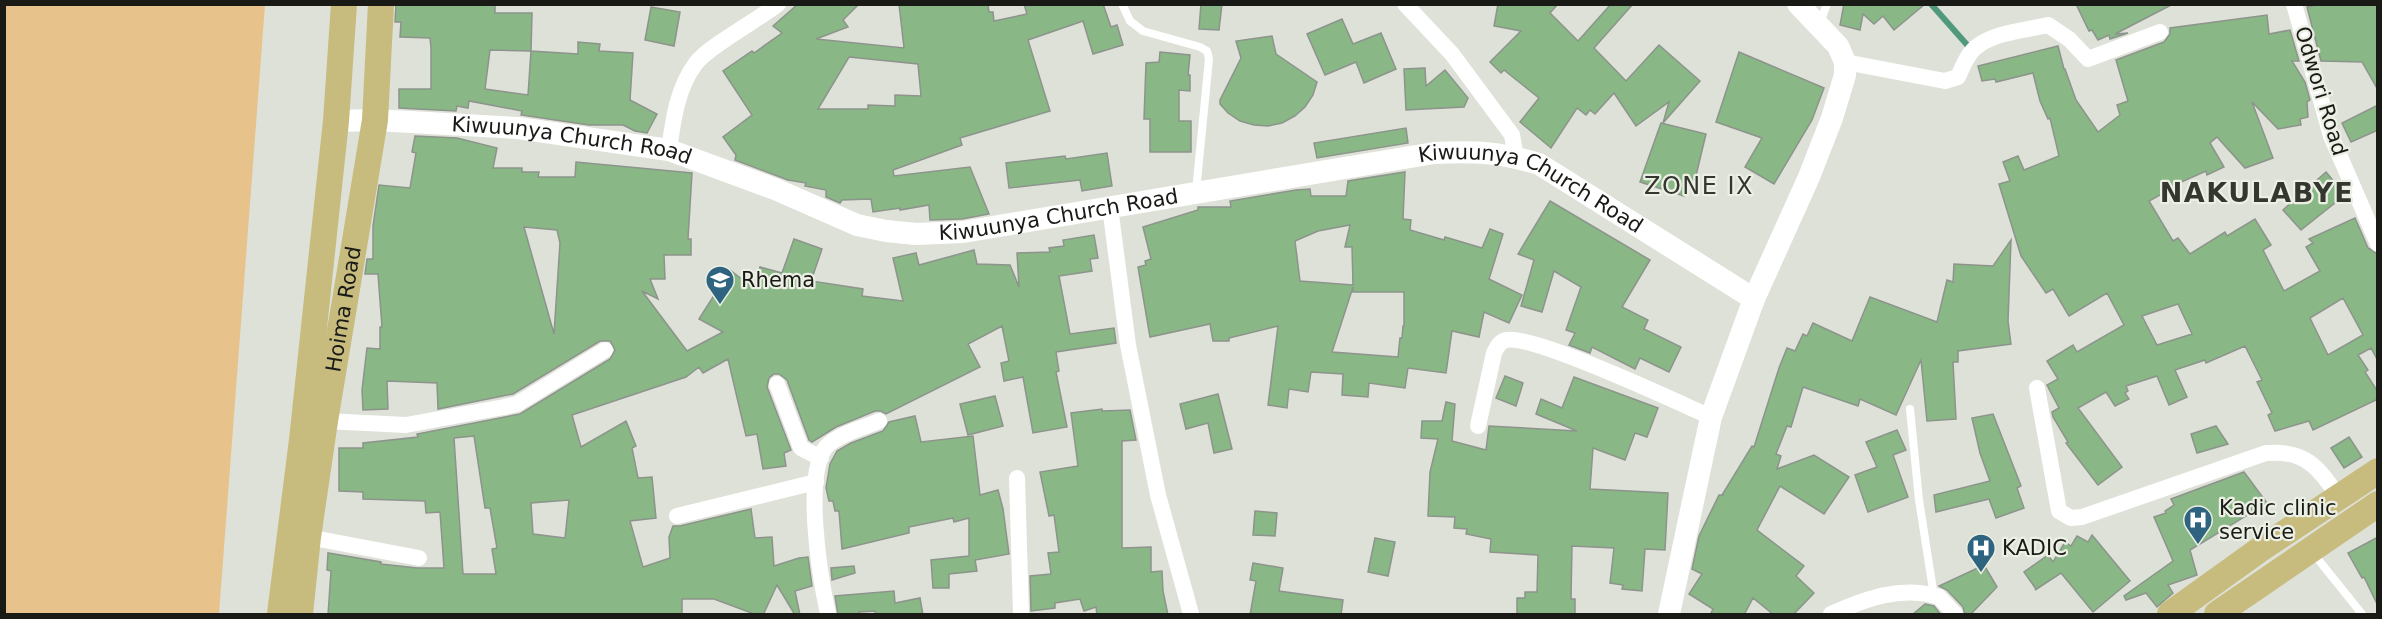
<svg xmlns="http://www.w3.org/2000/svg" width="2382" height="619" font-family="'DejaVu Sans',sans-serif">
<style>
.green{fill:#e8c28b}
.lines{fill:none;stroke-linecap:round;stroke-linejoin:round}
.stream{stroke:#51997c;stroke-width:6}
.building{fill:#89b786;stroke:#8c948c;stroke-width:1.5;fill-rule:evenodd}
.lane{stroke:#fff;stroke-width:8}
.street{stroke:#fff;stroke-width:16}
.secondary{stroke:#fff;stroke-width:22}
.primary{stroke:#c7bb7e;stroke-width:26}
.labels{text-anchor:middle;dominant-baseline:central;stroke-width:4.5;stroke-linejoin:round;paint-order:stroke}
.street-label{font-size:21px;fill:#191a16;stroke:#ebefe4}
.poi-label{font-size:21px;fill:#191a16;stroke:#ebefe4;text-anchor:start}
.quarter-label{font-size:24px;letter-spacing:1.5px;fill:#34372f;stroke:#ebefe4}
.district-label{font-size:27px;font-weight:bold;letter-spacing:1.5px;fill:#34372f;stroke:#ebefe4}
</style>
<rect width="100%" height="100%" fill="#dee1d7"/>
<path class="green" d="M4,5h261l-46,609h-214z"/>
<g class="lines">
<path class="stream" d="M1931,4l38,43"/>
</g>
<g class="building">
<path d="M396,4h99v9h37l-1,38 47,3v-12l22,2 -1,7 34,2 -3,47 27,14 -10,19 -12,-2 -12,-6h-34l-68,-10 1,-4 -53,-10 -1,7 -11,-2 -1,5 -57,-3v-19h32v-41l-1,-10 -30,-1 1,-15h-6zM490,50l41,1 -3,44 -43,-6z"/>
<path d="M798,4h61l-16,16 5,7 -32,12 88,9 -5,-44h89l1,8h4l1,9 33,-7 -3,-10h79l8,23 6,-2 6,20 -30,9 -10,-33 -55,19 22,71 -90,27 2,7 -69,25 1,6 76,-9 19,47 -27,5 -32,1 -1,-15 -29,5v-2l-27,4 -2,-13 -29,1 -2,3 -14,-6v-7l-21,-4 1,-3 -18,-3 -53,-20 1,-5 -13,-18 29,-22 -29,-44 29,-20 2,2 28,-20 -9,-7zM849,57l69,7 3,32 -26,-1v11l-27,-1v4h-50z"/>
<path d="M1201,4h21l-3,26 -20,-1z"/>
<path d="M1498,4h60l-8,9 28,28 33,-37h22l-39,44 32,33 33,-36 41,36 -37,42 6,-21 -33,24 -22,-33 -19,21 -5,-4 -4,5 -9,-7 -26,40 -31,-26 19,-24 -35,-28 -3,3 -11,-11 31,-31 -27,-5z"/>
<path d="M1844,4h81l-31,26 -11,-14 -9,8 -11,-10 -3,16 -20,-5z"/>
<path d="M2076,4h97l-58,30 13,-1 -18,6 -1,-4 -11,5 -6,-10 -3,1z"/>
<path d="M2321,4h57v86l-16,-28 -41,-1 -14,-54z"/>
<path d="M651,7l29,5 -6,34 -29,-6z"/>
<path d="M2267,15l2,19 21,-4 9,31h-7l13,21 5,18 -3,2 1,15 -8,2 1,6 -23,4 -26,-27 21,56 -28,10 -28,-31 -7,6 14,24 -17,8 -1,-4 -36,16 1,2 -22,12 24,40 5,-3 12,16 35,-22 2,4 28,-17 16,26 -8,5 21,41 36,-20 -14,-24 7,-4 -4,-4 46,-21 13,30 10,6v107l-7,-13 -13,7 10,15 -3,2 13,20v7l-65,31 -4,-9 -34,10 -7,-16 4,-2 -15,-31 5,-2 -17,-34 -39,17 -1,-3 -30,10 12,27 -18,8 -12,-29 -31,10 2,5 -3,2 4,6 -14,7 -9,-14 -28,16 44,59 -24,18 -32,-42 2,-1 -15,-25 -1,-5 7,-4 -12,-23 11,-6 -11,-18 26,-16 4,7 47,-27 -17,-32 -38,23 -16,-27 -7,4 -25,-37 -22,-72 11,-3 -7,-19 15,-6 6,14 35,-14 -9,-38 -2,1 -8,-18 -7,-28 -37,9 -1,-3 -13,2 -4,-15 80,-20 6,23h1l11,31 22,32 22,-17 -3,-10 11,-4 -12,-41 48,-18 6,-8v-6zM2343,298l20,37 -35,20 -18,-37zM2178,304l14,30 -35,11 -15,-29z"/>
<path d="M1342,19l11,25 28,-11 15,36 -32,14 -8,-21 -31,13 -18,-41z"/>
<path d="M1272,36l4,18 41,28 -4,13 -8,12 -10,9 -13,7 -14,3 -14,-1 -14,-4 -12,-8 -8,-9v-4l21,-42 -5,-17z"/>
<path d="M1160,52l30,3 -2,20h2v16l-11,-1v31h12v31h-41v-33h-6l2,-56 13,-1z"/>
<path d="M1739,52l85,36 -12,32 -38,64 -29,-17 17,-29 -46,-16z"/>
<path d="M1425,68l1,18 19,-16 23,28 -4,9 -58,3 -2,-41z"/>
<path d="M2378,105v25l-27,12 -9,-19z"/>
<path d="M1661,123l45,11 -12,50 -6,-1 -4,13 -44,-14z"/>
<path d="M1406,128l2,15 -91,15 -3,-15z"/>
<path d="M415,136l42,2 40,10 -4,20h29v4h17l-1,5h37l1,-15 116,11 -4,66h3v16h-27l1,24h-15l8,20 -16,-8 45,60 36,-19 -24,-13 31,-49 25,19 5,-22 22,6 12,-34 28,10 -11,32 52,8 -1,7 41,5 -10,-43 23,-5 3,12 55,-15 3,14 33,1 9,22 -2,-34 33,-1 -1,-4 15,-2 -1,-6 31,-5 4,23 -8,1 2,12 -33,5 11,58 44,-6 2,15 -60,9 3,19 -3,1 11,55 -34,6 -10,-56 -19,4 -3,-18 8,-2 -7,-35 -34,18 12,23 -94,47 -5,-3h-6l-39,16 -24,15 -3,-2 -22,-60 -8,-6h-5l-5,4 -2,9 24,63 -7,3 2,13 -23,3 -6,-35 -11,2 -18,-77 -25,14 -4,-6 -13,10 -114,38 9,32 45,-26 10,25 -4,2 6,30 14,-1 4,41 -26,3 13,46 27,-9 -1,-21 4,-11h7l71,-17 4,29 17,-1 2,29 25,-8 9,-1 4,29 -17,5 5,24h-5l-18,-30 -14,30h-6l-43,-16h-32v16h-354l3,-44 -4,-1 1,-17 53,9v2l36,4h27l-4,-56 -14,1 -1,-12 -62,-2v-7l-24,-1v-43h24v-5l55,-6 -1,-3 103,-20 90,-55 5,-9 -5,-9h-10l-87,53 -75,15 -1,-26 -50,-2 1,28 -25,1 -1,-20 5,-42 13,1v-22h2l-4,-53h-13l2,-15h6v-33l6,-41 31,3 6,-35 -4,-1zM524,227l33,3 3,13 -6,91zM474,436l11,72h5l7,40 -5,1 4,25h-33l-9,-136zM569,500l-4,38 -32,-4 -2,-31z"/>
<path d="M1107,153l5,33 -30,5 -2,-11 -71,8 -3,-25 59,-7 1,3z"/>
<path d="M1405,172l-2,47 8,1 -1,10 34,10 1,-3 37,11 8,-19 13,5 -14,45 33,16 -13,28 -25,-11 -5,25 -27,-6 -6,42 -38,-5 -3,20 -36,-5 -1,14 -26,-2 1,-21 -32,-2 -3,20 -19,-3 -2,19 -19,-3 10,-79 -49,12v3h-16l-3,-17 -60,13 -12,-70 8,-2 -1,-4 6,-2 -8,-32 55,-17v-3h33l-1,-6 66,-11 14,-1 1,7h35l2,-15zM1350,225l-5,22h7l1,38 -53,-4 -5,-40 23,-10zM1353,287v5h51v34h-1l-1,12h-2l-2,19 -66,-5z"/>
<path d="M2326,172l19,23 -44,35 -18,-20z"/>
<path d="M1550,201l100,59 -28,47 26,13 -4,9 37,18 -12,25 -29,-14 -5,11 -43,-22 -2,6 -21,-8 6,-12 -9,-3 15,-43 -27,-16 -12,41 -21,-6 13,-46 -16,-6z"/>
<path d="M2011,240l-3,81 3,23 -53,7v11h-5l3,57 -29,2 -6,-61 -25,55 -36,-16 -2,7 -55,-19 -12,40 -4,-1 -11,28 5,2 -4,13 37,-14 35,22 -25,37 -44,-28 -23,44 47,36 -8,10 18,17 -21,22h-19l-21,-17 -9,17h-34l3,-6 -24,-15 13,-20 -10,-5 7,-33 20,-41h5h-2l30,-49 2,1 25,-79 8,-20 8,3 8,-17 4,2 6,-13 39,18 18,-44 67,25 10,-42 6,2 1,-18 39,2z"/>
<path d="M1505,376l18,7 -7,23 -20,-8z"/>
<path d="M1574,377l84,31 -11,29 -12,-4 -10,27 -32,-12 -3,41 78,4 -3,57 -20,-1 -3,42 -20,-2 1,-4 -13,-2 4,-35 -42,-2 -1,53h4v16h-58v-17h8v-6h12l1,-37 -48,-3 1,-13 -25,-5 1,-5 -13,-1 1,-11 -27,-1 2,-44 8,-33 -17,-1 1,-17h20l4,-19 9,2 -3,37 34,9 3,-24 88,5 -41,-17 5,-15 21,9z"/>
<path d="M1218,394l14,55 -18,4 -6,-30 -22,6 -6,-25z"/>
<path d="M995,396l8,30 -35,9 -8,-31z"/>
<path d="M1102,409v2l28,-1 6,30 -14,1v107l29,-1v25l11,-1 1,20 5,24h-71l-1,-8 -12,4 -4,-12 -25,4v5l-24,3 -1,-35 21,-2 -3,-21 11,-1 -5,-37 -5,1 -9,-44 38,-6 -7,-53z"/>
<path d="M1993,414l28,72 -4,2 7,20 -28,10 -7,-19 -53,13 -2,-17 56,-14 -10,-28 -8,-35z"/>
<path d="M915,416l6,26 52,-6 7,59 18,-5 5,19 6,45 -34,6 2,11 -28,3v14h-16l-2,-28 38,-4v-38l-15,4 -1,-4 -44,9v6l-67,16 -3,-38h-4l-2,-10h-4l-3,-13 4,-24 7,-13 14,-8 32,-12 6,-9z"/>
<path d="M2216,426l12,18 -31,9 -6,-19z"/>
<path d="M1897,430l9,20 -13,5 15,42 -40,15 -13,-37 22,-8 -11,-25z"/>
<path d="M2349,437l13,20 -18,11 -13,-20z"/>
<path d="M2244,472l23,31 -77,47 7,25 -29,10 5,8 -16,14 -11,-14 -20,7 -2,-4 49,-35 -19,-44 12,-4 -1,-2 9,-6 -3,-6z"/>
<path d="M1255,511l22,2 -2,23 -22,-1z"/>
<path d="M2092,535l38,46 -37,31 -32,-39 -26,17 1,-1 -12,-17 24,-17 5,7 12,-20 6,4 6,-10 11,6z"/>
<path d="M2378,537v69l-14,-29 -2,1 -14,-25z"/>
<path d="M1375,538l20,4 -7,34 -20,-4z"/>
<path d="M1253,563l30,5 -4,23 64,9 -2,15h-91l6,-34 -6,-1z"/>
<path d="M1984,565l13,22 -27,28h-5l-2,-8 -16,-17 -8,-4z"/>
<path d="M854,566l1,7 -23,7 -1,-12z"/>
<path d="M894,591l1,12 25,-5 3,17h-47l-1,-4 -16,1v3h-21l-3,-19z"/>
<path d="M1925,604l9,2 7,9h-29z"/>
</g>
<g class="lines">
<g class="lane">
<path d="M1122,4l8,17 13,10 57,16 7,4 2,8 -13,132"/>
<path d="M1819,25l8,-21"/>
<path d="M1910,409l9,91 15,96"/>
<path d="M2313,553l49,61"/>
</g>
<g class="street">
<path d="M1405,4l47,50 60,81 4,22"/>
<path d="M2294,4l37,132 47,108"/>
<path d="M1845,62l100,19 13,-4c5,-11 10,-25 21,-32 18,-13 48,-15 69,-20l21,14 19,20 72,-27"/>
<path d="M669,150c4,-29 8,-62 27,-87 13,-17 62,-43 82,-59"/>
<path d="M1110,207l18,138 30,150 33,119"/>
<path d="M777,384l24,64 20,10"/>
<path d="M2037,388l22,123 12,7 11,-1 184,-64c39,-3 51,13 72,43"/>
<path d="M325,421l81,4 98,-18 13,-3 88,-54"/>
<path d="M1478,426l16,-73c3,-6 5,-11 12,-13 27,-6 171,62 205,77"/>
<path d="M1017,478l4,136"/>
<path d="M677,516l139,-34"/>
<path d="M308,537l111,21"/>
<path d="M828,614c-7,-32 -27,-147 1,-170 13,-11 34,-16 50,-23"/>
<path d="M1831,614c34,-15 70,-29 108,-17l16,17"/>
</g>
<g class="secondary">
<path id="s1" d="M336,121l39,-1 143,8 151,22 106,39 82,36 29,6 30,3 47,-2 471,-79c40,-2 66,-1 105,11l215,135"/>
<path d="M1669,614l42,-197 43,-118 55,-122 23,-59 13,-43v-13l-7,-16 -40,-42"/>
</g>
<g class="primary">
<path d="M280,614l22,-174 34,-319 8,-117"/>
<path id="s2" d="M300,614l8,-77 17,-116 50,-301 6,-116"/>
<path d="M2170,614l92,-66 116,-77"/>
<path d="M2217,614l161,-110"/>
</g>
</g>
<defs>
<g id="school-pin" transform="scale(1.5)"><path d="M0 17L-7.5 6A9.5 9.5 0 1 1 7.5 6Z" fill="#2e6480" stroke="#ebefe4"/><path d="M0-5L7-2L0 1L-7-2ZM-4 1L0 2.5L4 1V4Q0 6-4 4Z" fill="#fff"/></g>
<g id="hospital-pin" transform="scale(1.5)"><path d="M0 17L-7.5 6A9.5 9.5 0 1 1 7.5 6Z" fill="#2e6480" stroke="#ebefe4"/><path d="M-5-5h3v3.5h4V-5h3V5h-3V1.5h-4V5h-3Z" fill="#fff"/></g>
</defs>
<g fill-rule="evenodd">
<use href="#school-pin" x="720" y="280"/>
<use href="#hospital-pin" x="2198" y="520"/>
<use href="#hospital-pin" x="1981" y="548"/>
</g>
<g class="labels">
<g class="street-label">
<text transform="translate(2321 91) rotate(73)">Odwori Road</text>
<text stroke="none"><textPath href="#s1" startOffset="237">Kiwuunya Church Road</textPath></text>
<text stroke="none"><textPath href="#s1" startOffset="1227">Kiwuunya Church Road</textPath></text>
<text stroke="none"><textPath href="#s1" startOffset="741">Kiwuunya Church Road</textPath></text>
<text stroke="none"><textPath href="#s2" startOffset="308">Hoima Road</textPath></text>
</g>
<g class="poi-label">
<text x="741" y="280">Rhema</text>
<text x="2219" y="508">Kadic clinic<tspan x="2219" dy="24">service</tspan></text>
<text x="2002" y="548">KADIC</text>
</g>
<g class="quarter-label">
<text x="1699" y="186">ZONE IX</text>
</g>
<g class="district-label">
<text x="2257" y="192">NAKULABYE</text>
</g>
</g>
<rect width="2382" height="619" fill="none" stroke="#191a16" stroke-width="12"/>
</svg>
